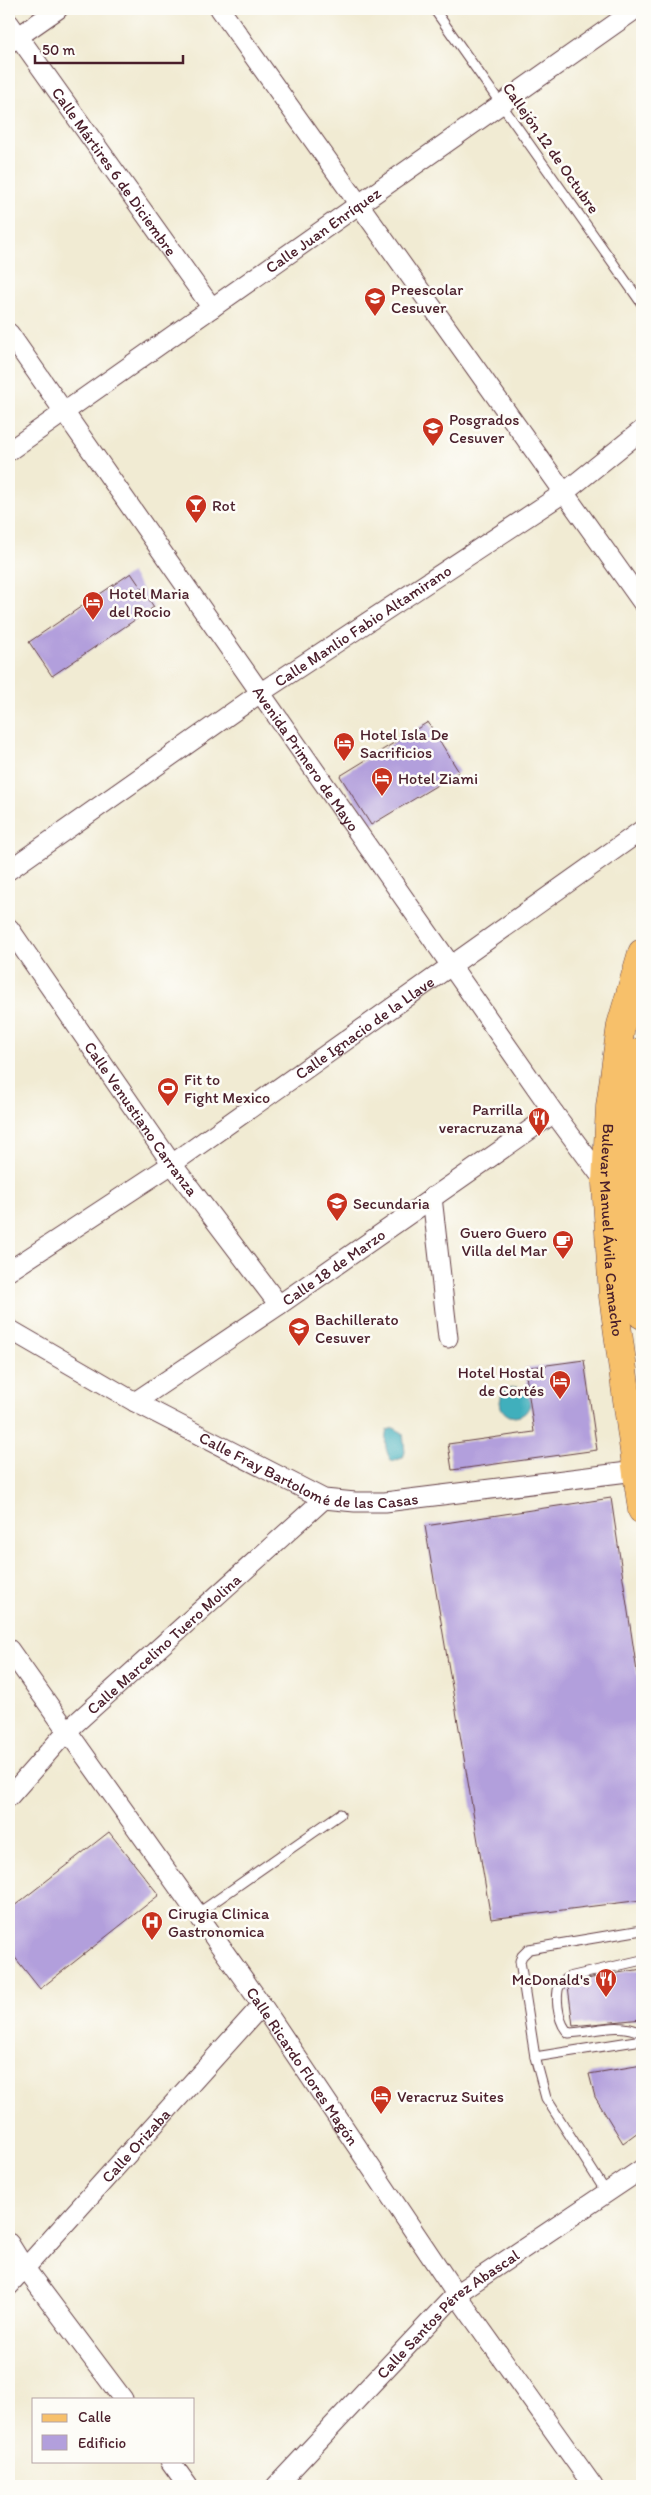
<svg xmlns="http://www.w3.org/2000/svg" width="651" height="2495" font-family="Itim,sans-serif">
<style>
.water{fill:#40afbc;stroke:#456774}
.building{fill:#b29fdc}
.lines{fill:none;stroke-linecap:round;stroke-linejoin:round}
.service-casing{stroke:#633e44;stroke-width:11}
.minor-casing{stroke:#633e44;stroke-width:21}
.primary-casing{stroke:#633e44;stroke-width:29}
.service{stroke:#fff;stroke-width:9}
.minor{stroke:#fff;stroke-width:19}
.primary{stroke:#f7c06b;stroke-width:28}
.labels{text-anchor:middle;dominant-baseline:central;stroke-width:5;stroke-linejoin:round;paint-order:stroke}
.street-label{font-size:16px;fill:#4a1f2b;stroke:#fdfcf7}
.poi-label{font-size:16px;fill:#4a1f2b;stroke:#fdfcf7;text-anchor:start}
</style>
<rect width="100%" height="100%" fill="#fdfcf7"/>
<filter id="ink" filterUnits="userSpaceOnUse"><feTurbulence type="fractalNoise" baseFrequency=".02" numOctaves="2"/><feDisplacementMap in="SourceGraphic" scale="10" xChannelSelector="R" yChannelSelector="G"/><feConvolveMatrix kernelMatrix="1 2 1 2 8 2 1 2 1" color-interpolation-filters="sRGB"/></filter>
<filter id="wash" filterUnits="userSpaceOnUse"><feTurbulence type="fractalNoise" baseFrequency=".0096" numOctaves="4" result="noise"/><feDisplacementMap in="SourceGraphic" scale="20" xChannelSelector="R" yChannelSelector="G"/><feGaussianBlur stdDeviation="1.12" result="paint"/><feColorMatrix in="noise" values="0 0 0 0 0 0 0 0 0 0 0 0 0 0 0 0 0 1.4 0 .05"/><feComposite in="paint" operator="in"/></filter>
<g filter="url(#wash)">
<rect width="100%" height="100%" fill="#f1ebd3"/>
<g class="water">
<circle cx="515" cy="1402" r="15"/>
<path d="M394,1428l9,5 2,19 -2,6 -11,3c-7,-8 -8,-21 -5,-31z"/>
</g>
<g id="blocks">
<g class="building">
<path d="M131,573l23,34 -102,69 -23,-34z"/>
<path d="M428,722l31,50 -88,53 -31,-49z"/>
<path d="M584,1360l13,90 -145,20 -4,-26 86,-12 -9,-64z"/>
<path d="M611,1498l31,207v195l-151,19 -66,-393z"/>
<path d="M109,1832l50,63 -119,94 -31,-39v-40z"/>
<path d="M642,1969v50l-69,7 -5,-40 6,-4 32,-7z"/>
<path d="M642,2065v64l-19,14 -28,-46 -6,-23z"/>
</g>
</g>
</g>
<g filter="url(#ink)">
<use href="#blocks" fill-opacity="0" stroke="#633e44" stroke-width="1"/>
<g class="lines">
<g class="service-casing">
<g id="service">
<path d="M434,9l208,295"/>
<path d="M197,1914l143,-100"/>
<path d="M642,1930l-113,19 -7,7 -2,5 15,96 107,-17"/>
<path d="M642,1960l-73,17c-5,4 -10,7 -11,13 -2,13 1,35 11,43 26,-1 48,-12 73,0"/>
<path d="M535,2057l11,41 60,94"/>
</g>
</g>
<g class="minor-casing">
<g id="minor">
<path d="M220,9l422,593"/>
<path id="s1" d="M9,23l203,285"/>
<path d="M9,43l49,-34"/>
<path id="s2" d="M9,333l545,780 52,70"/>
<path id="s3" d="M9,451l627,-442"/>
<path id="s4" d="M9,870l251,-177 305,-201 77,-62"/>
<path id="s5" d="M9,928l163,236 107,141"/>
<path d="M432,1197l16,141"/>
<path id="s6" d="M9,1271l163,-107 470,-334"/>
<path id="s7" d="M9,1329l126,73 189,97 31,3h30l251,-31"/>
<path id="s8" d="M135,1402l144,-97 275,-192"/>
<path id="s9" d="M9,1649l253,356 194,289 137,192"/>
<path id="s10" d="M9,1797l58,-66 257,-232"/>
<path d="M9,2243l15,24 99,132"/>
<path id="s11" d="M9,2286l253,-281"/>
<path d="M170,2461l18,25"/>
<path id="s12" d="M276,2486l180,-192 186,-125"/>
</g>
</g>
<g class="primary-casing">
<g id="primary">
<path id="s13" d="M642,953l-21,72 -11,82 -4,76 7,113 29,214"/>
<path d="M642,1051l-12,88 5,123 7,53"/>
</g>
</g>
<use href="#service" class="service"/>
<use href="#minor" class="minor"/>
<use href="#primary" class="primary"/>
</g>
</g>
<defs>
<g id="school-pin" transform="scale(1.125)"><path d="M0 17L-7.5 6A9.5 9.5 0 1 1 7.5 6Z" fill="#c8321e" stroke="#fdfcf7"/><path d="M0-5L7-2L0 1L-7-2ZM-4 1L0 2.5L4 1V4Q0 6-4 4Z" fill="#fff"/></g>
<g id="university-pin" transform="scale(1.125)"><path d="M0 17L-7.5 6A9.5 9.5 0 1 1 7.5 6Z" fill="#c8321e" stroke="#fdfcf7"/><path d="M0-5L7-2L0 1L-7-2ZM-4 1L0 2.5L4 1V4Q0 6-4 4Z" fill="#fff"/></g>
<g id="bar-pin" transform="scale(1.125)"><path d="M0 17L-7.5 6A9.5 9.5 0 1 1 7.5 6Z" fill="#c8321e" stroke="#fdfcf7"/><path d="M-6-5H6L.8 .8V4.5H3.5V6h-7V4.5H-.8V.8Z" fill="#fff"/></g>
<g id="hotel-pin" transform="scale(1.125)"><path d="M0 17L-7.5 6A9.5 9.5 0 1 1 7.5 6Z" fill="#c8321e" stroke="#fdfcf7"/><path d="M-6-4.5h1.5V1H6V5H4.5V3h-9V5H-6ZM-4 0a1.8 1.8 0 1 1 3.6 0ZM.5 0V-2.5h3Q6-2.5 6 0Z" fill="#fff"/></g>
<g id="stadium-pin" transform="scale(1.125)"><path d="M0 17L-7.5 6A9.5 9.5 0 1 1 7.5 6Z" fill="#c8321e" stroke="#fdfcf7"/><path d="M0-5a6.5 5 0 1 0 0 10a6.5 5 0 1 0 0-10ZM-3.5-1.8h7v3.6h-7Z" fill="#fff"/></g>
<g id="restaurant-pin" transform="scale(1.125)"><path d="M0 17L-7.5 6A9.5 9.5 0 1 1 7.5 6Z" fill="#c8321e" stroke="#fdfcf7"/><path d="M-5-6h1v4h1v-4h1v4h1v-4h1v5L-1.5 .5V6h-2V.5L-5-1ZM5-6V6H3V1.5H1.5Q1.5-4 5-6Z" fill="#fff"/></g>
<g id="cafe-pin" transform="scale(1.125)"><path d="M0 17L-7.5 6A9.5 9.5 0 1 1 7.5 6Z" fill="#c8321e" stroke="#fdfcf7"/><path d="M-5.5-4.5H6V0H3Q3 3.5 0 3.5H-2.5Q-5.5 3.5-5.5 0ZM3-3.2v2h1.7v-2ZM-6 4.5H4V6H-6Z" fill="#fff"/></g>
<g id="hospital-pin" transform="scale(1.125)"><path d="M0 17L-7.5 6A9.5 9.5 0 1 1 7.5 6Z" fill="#c8321e" stroke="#fdfcf7"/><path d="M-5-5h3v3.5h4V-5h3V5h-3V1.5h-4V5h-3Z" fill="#fff"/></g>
</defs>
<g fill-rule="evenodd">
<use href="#school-pin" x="375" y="298"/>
<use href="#university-pin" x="433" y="428"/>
<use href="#bar-pin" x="196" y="505"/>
<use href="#hotel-pin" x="93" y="602"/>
<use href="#hotel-pin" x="344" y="743"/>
<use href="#hotel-pin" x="382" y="778"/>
<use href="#stadium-pin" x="168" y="1088"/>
<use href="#restaurant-pin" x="539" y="1118"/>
<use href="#school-pin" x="337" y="1203"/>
<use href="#cafe-pin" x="563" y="1241"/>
<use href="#school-pin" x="299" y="1328"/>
<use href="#hotel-pin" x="560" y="1381"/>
<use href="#hospital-pin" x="152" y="1922"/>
<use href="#restaurant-pin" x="606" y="1979"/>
<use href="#hotel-pin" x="381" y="2096"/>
</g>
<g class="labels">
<g class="street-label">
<text transform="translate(551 148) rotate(55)">Callejón 12 de Octubre</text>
<text stroke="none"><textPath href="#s1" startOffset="182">Calle Mártires 6 de Diciembre</textPath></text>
<text stroke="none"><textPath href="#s3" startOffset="384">Calle Juan Enríquez</textPath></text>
<text stroke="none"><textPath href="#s4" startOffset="430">Calle Manlio Fabio Altamirano</textPath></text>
<text stroke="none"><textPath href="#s2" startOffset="519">Avenida Primero de Mayo</textPath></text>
<text stroke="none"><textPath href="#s6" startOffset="431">Calle Ignacio de la Llave</textPath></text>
<text stroke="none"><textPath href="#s5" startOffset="232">Calle Venustiano Carranza</textPath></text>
<text stroke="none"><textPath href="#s13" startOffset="281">Bulevar Manuel Ávila Camacho</textPath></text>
<text stroke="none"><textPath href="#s8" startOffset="240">Calle 18 de Marzo</textPath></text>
<text stroke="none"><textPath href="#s7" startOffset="336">Calle Fray Bartolomé de las Casas</textPath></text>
<text stroke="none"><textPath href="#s10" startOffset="218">Calle Marcelino Tuero Molina</textPath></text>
<text stroke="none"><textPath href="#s9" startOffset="510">Calle Ricardo Flores Magón</textPath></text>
<text stroke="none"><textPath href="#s11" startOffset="189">Calle Orizaba</textPath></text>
<text stroke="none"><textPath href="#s12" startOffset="244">Calle Santos Pérez Abascal</textPath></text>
</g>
<g class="poi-label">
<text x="391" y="289">Preescolar<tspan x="391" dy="18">Cesuver</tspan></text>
<text x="449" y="419">Posgrados<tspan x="449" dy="18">Cesuver</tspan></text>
<text x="212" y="505">Rot</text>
<text x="109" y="593">Hotel Maria<tspan x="109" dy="18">del Rocio</tspan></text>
<text x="360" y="734">Hotel Isla De<tspan x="360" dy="18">Sacrificios</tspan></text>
<text x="398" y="778">Hotel Ziami</text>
<text x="184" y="1079">Fit to<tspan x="184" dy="18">Fight Mexico</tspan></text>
<text x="523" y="1109" text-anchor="end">Parrilla<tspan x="523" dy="18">veracruzana</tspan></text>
<text x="353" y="1203">Secundaria</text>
<text x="547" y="1232" text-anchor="end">Guero Guero<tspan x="547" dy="18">Villa del Mar</tspan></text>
<text x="315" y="1319">Bachillerato<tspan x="315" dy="18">Cesuver</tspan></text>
<text x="544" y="1372" text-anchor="end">Hotel Hostal<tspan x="544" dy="18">de Cortés</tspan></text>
<text x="168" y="1913">Cirugia Clinica<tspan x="168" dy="18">Gastronomica</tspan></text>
<text x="590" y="1979" text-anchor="end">McDonald's</text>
<text x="397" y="2096">Veracruz Suites</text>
</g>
</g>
<rect width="651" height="2495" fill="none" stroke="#fdfcf7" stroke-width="30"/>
<rect x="32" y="2398" width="162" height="65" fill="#fdfcf7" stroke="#b5a4a5"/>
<rect x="42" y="2414" width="25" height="8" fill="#f7c06b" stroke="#b5a4a5"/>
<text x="78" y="2422" font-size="15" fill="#4a1f2b">Calle</text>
<rect x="42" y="2435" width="25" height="15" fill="#b29fdc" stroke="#b5a4a5"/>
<text x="78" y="2448" font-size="15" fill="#4a1f2b">Edificio</text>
<path d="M35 55v8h148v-8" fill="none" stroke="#4a1f2b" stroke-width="2.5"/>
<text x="42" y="55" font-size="15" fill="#4a1f2b" stroke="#fdfcf7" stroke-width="4" paint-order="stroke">50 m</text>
</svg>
